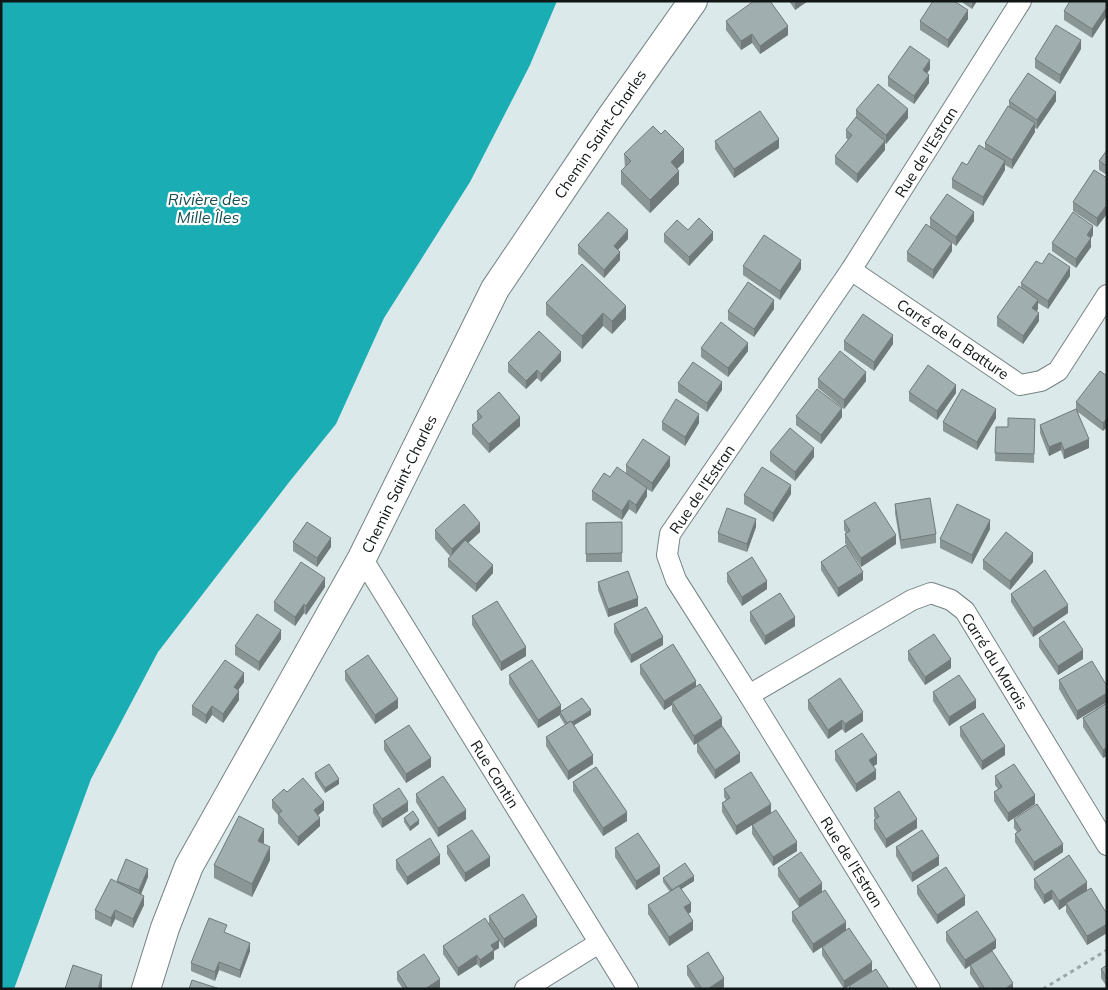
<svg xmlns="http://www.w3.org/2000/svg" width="1108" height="990" font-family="Mulish,sans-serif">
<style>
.water{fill:#1aadb4}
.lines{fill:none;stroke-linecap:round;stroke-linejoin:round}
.street-casing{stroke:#768384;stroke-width:22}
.secondary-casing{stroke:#768384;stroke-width:30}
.path{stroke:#9ba6a7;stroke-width:3;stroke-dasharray:4 4;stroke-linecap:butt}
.street{stroke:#fff;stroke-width:20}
.secondary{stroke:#fff;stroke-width:28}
.wall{fill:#8a9696}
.shaded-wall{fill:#717a7a}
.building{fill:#a1aeaf;stroke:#717a7a}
.labels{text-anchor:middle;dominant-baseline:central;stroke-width:4.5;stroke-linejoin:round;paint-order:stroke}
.street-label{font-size:15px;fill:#111616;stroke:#fff}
.water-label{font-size:16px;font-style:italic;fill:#154d50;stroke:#fff}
</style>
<rect width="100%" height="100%" fill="#dbe9ea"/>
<path class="water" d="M1,1h556l-27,64 -60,117 -86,136 -48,106 -46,57 -132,171 -67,127 -77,210h-13z"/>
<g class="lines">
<g class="street-casing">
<g id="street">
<path d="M851,270l169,115 21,-4 17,-10 49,-76"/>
<path d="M362,558l266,431"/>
<path d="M749,695l163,-95 19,-7 20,7 14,11 142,234"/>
<path d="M525,989l74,-46"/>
<path d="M930,989l-181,-294 -73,-115 -9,-25 3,-21 181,-264 170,-269"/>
</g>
</g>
<g class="secondary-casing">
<path id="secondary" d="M146,989l19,-61 24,-62 173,-308 133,-269 114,-169 84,-119"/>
</g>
<path class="path" d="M1043,989l64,-39"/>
<use href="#street" class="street"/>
<use href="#secondary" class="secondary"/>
</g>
<g class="wall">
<path d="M789,1h19l-13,9z"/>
<path d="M960,1h17l-5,8z"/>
<path d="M1107,3v12l-15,23 -28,-18v-9z"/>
<path d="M968,19l-20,29 -28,-18v-9z"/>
<path d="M726,21l62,14 -28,19 -8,-11 -11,7 -15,-20z"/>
<path d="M1081,49l-21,35 -25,-16v-9z"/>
<path d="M930,69l-3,4 2,10 -15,21 -26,-18v-9z"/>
<path d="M1009,101h47l-19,28 -2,-1v4l-23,37 -7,-4v5l-22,36 -31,-18v-9l33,-30v-6l24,-37z"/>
<path d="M856,110l52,8 -22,26 -1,-1v7l-28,33 -22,-19v-8l13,-16 -2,-2v-8l10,-13z"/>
<path d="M715,141l64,7 -45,30 -19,-29z"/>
<path d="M1107,150v25l-8,-5v-9z"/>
<path d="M624,154l60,8 -7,7 2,15 -29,29 -29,-29v-13l4,-3z"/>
<path d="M1107,178v38l-1,-1 -9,12 -24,-16v-9z"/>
<path d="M930,218l44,3 -18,25 -4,-3v8l-19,28 -26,-18v-9l23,-25z"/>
<path d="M688,230l25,10 -24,26 -25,-24v-8z"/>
<path d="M1093,235l-2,3v9l-15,21 -24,-17v-8z"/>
<path d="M628,239l-10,11 2,10 -16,18 -26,-24v-9z"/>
<path d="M582,264l44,55 -14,15 -9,-8 -21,23 -36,-34v-12z"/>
<path d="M1042,264l28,12 -22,33 -10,-6v6l-1,2 2,10 -16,23 -26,-18v-9l24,-29v-5z"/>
<path d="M743,266l58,3 -21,31 -37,-25z"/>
<path d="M774,309l-20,28 -26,-17v-9z"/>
<path d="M844,341l49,3 -19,27 -30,-21z"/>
<path d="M701,348l47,3 -20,26 -27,-20z"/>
<path d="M561,361l-20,21 -4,-4 -11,11 -18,-17v-9z"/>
<path d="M1107,376l-4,55 -25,-19 11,36 -25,11 -3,-9 -12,6 -9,-23v-8l36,-16v-7z"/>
<path d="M818,379l48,2 -22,28 -26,-21z"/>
<path d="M678,383l44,7 -15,22 -29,-20z"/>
<path d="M909,392l47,1 -19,27 -28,-19z"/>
<path d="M477,411l43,15 -31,27 -17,-19v-9l5,-4z"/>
<path d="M796,416l46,1 -21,27 -25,-19z"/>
<path d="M996,418l-19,32 -34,-19v-9z"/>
<path d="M1035,419l-1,44 -39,-2 1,-34h12z"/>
<path d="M662,422l37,1 -14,23 -23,-16z"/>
<path d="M770,452l44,5 -19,24 -25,-20z"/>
<path d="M626,465l44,1 -18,26 -5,-3v7l-11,18 -7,-5 -7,11 -30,-20v-9l18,-14 16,-4z"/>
<path d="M791,494l-18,28 -29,-18v-9z"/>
<path d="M895,504l41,30v9l-35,6 -6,-36z"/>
<path d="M844,521l52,23 -35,23 -16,-24v-9l1,-1 -2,-3z"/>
<path d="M622,522v40h-36v-39z"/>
<path d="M756,527l-9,25 -29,-10v-9z"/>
<path d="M990,529l-18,35 -32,-16v-9z"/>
<path d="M435,530l45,2 -12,11 25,30 -17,19 -28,-25v-8l2,-3 -15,-17z"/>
<path d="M293,542l38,5 -14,20 -24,-16z"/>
<path d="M983,560l50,2 -23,28 -27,-21z"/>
<path d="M821,562l42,18 -25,17 -17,-27z"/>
<path d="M727,573l40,16 -25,17 -15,-24z"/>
<path d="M598,582l40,24 -30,11 -10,-27z"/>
<path d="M325,587l-19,28 -2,-2 -9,13 -21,-15v-9z"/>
<path d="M1011,594l57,19 -35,24 -22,-35z"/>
<path d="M750,612l45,14 -30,19 -15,-24z"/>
<path d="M472,616l54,40 -25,15 -29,-46z"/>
<path d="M614,624l49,21 -32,18 -17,-30z"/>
<path d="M1039,638l44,21 -25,16 -19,-28z"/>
<path d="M281,639l-22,32 -24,-16v-9z"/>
<path d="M908,651l43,17 -26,17 -17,-25z"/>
<path d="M640,665l56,22 26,40 18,35 -25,17 -18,-27v-9l13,-9 -16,11 -22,-34v-6l-8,5 -24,-36z"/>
<path d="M345,671l53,37 -23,16 -30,-44z"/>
<path d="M509,675l52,36 30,4 -17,10 19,39 -25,16 -22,-34v-9l19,-12 -5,-8v-2l-22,13 -29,-44z"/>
<path d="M1059,680l48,6v16l-30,18 -18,-31z"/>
<path d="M244,682l-6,8 1,10 -16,23 -11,-8 -6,9 -14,-9v-9z"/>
<path d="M933,692l43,16 -27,18 -16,-25z"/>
<path d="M808,700l55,21 -18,12 -3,-4 -14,10 -20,-30z"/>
<path d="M1107,703l-4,55 -20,-31v-9z"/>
<path d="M960,727l45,28 -23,15 -22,-34z"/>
<path d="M384,741l47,26 -25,16 -22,-33z"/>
<path d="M835,751l42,13 -4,2 3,13 -20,13 -21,-32z"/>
<path d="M315,773l24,11 -14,9 -10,-15z"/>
<path d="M995,776l40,28 -27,18 -14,-21v-9l4,-3 -3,-4z"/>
<path d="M573,782l54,39 -24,15 -30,-45z"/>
<path d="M724,789l47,24 -35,22 -14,-23v-9l4,-3 -2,-3z"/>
<path d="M287,792l37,18 -6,5 2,11 -22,20 -20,-23v-8l-6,-7v-8z"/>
<path d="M416,794l50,25 -28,18 -22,-35z"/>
<path d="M373,805l35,6 -26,17 -9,-15z"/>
<path d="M874,808l43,20 -31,20 -12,-19v-9l1,-1 -1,-3z"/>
<path d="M404,818l15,6 -9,7 -6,-9z"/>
<path d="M1014,819l49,33 -29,19 -19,-29v-8l2,-2 -3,-4z"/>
<path d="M752,825l45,26 -24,15 -21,-32z"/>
<path d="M264,842l-1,2 7,16 -18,37 -38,-19v-13z"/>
<path d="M447,846l43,20 -25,16 -18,-28z"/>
<path d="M896,847l43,18 -27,17 -16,-26z"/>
<path d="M615,848l45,26 -24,16 -21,-33z"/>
<path d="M396,860l44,4 -33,21 -11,-16z"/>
<path d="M778,868l44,24 -18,12 42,26 26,41 17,18h-40v-3l-4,3h-1l-22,-34v-8l-9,6 -21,-32v-9l7,-5 -21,-31z"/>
<path d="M148,877l-7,17 3,11 -11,23 -18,-9 -4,8 -16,-8v-9l22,-28v-1z"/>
<path d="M663,878l31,3 -13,8 10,23 -3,2 5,16 -24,16 -21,-32v-9l22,-13 -7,-10z"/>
<path d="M1034,879l53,11 20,24v19l-20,12 -21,-33v-7l-7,5 -7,-11 -8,5 -10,-16z"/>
<path d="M917,886l48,19 -28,19 -20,-30z"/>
<path d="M489,916l48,10 -33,22 -5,-7v7l-5,3v8l-14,9 -3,-4 -19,12 -15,-22v-8l46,-22z"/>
<path d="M946,932l50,16 -7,5 24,36h-33l-10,-15v-8l-5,3 -19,-28z"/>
<path d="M227,933l23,18 -10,27 -21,-8 -4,11 -24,-10v-8z"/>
<path d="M1107,965v22l-6,-9v-9z"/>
<path d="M687,966l37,21 -3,2h-25l-9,-14z"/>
<path d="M397,972l43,15 -2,2h-35l-6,-9z"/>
</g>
<g class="shaded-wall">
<path d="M795,1h13l-13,9z"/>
<path d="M972,1h5l-5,8z"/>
<path d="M1107,7v8l-15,23v-9z"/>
<path d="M968,10v9l-20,29v-8z"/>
<path d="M788,26v9l-28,19v-8z"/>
<path d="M752,34v9l-11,7v-9z"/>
<path d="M1081,40v9l-21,35v-9z"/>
<path d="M930,60v9l-7,10v-9z"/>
<path d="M929,75v8l-15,21v-8z"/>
<path d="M1056,92v9l-19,28v-9z"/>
<path d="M908,109v9l-22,26v-9z"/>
<path d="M1035,123v9l-23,37v-9z"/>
<path d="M779,139v9l-45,30v-9z"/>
<path d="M885,141v9l-28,33v-9z"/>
<path d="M684,149v13l-13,13v-13z"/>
<path d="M1005,161v9l-22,36v-9z"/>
<path d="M679,171v13l-29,29v-13z"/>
<path d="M1106,206v9l-9,12v-9z"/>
<path d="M974,212v9l-18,25v-9z"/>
<path d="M1093,226v9l-6,9v-9z"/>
<path d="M628,230v9l-14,15v-8z"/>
<path d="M713,232v8l-24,26v-9z"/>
<path d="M1091,238v9l-15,21v-9z"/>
<path d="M952,243v8l-19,28v-9z"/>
<path d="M620,252v8l-16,18v-8z"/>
<path d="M801,260v9l-21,31v-9z"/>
<path d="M1070,267v9l-22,33v-8z"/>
<path d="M774,300v9l-20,28v-8z"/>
<path d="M1038,300v9l-6,8v-9z"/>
<path d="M626,306v13l-14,15v-13z"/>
<path d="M603,313v13l-21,23v-13z"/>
<path d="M1039,313v8l-16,23v-8z"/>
<path d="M893,335v9l-19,27v-9z"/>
<path d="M748,343v8l-20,26v-9z"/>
<path d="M561,352v9l-20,21v-8z"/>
<path d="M537,370v8l-11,11v-8z"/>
<path d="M866,372v9l-22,28v-9z"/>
<path d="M722,382v8l-15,22v-9z"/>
<path d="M956,385v8l-19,27v-9z"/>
<path d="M842,408v9l-21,27v-9z"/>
<path d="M996,409v9l-19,32v-8z"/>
<path d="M699,414v9l-14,23v-9z"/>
<path d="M520,417v9l-31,27v-9z"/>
<path d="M1107,418v9l-4,4v-8z"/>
<path d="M1089,439v9l-25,11v-9z"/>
<path d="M1061,442v8l-12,6v-9z"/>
<path d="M814,448v9l-19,24v-9z"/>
<path d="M670,457v9l-18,26v-9z"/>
<path d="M791,485v9l-18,28v-9z"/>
<path d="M647,488v8l-11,18v-9z"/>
<path d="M629,500v9l-7,11v-9z"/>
<path d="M756,519v8l-9,25v-8z"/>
<path d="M990,520v9l-18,35v-9z"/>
<path d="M480,523v9l-28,26v-9z"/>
<path d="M896,535v9l-35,23v-9z"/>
<path d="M331,538v9l-14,20v-9z"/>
<path d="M1033,553v9l-23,28v-9z"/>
<path d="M493,565v8l-17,19v-8z"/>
<path d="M863,572v8l-25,17v-9z"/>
<path d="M325,578v9l-19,28v-9z"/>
<path d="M767,581v8l-25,17v-9z"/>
<path d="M638,598v8l-30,11v-8z"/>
<path d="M304,604v9l-9,13v-9z"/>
<path d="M1068,605v8l-35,24v-9z"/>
<path d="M795,617v9l-30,19v-9z"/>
<path d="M281,630v9l-22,32v-9z"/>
<path d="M663,637v8l-32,18v-8z"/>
<path d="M526,647v9l-25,15v-9z"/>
<path d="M1083,650v9l-25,16v-9z"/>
<path d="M951,659v9l-26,17v-8z"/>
<path d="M244,673v9l-10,14v-9z"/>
<path d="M696,681v9l-24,12v3l-8,5v-9z"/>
<path d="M239,691v9l-16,23v-9z"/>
<path d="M1107,693v9l-30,18v-9z"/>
<path d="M398,699v9l-23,16v-9z"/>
<path d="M976,700v8l-27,18v-9z"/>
<path d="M561,705v9l-1,-2v3l-22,13v-8z"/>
<path d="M212,706v9l-6,9v-9z"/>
<path d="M591,710v5l-23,14v-4z"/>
<path d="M863,712v9l-18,12v-9z"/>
<path d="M722,718v9l-28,18v-9z"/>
<path d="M842,720v9l-14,10v-9z"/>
<path d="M1005,746v9l-23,15v-9z"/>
<path d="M1107,747v9l-4,2v-8z"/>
<path d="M740,753v9l-25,17v-9z"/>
<path d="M593,755v9l-25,16v-9z"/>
<path d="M877,755v9l-8,5v-9z"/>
<path d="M431,758v9l-25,16v-9z"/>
<path d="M876,770v9l-20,13v-8z"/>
<path d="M339,779v5l-14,9v-5z"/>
<path d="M1035,795v9l-27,18v-9z"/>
<path d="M324,802v8l-10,9v-9z"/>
<path d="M408,802v9l-26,17v-9z"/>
<path d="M771,804v9l-35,22v-9z"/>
<path d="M466,810v9l-28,18v-9z"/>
<path d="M627,812v9l-24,15v-8z"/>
<path d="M320,818v8l-22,20v-9z"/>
<path d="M917,819v9l-31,20v-9z"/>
<path d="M419,820v4l-9,7v-4z"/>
<path d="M264,829v13l-6,12v-13z"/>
<path d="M797,842v9l-24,15v-9z"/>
<path d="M1063,844v8l-29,19v-9z"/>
<path d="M270,847v13l-18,37v-13z"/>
<path d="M440,855v9l-33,21v-8z"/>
<path d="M939,856v9l-27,17v-9z"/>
<path d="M490,857v9l-25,16v-9z"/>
<path d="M660,866v8l-24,16v-9z"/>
<path d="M148,869v8l-9,22v-9z"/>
<path d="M694,876v5l-22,14v-4z"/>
<path d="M1087,882v9l-21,12v2l-7,5v-9z"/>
<path d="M822,883v9l-23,16v-9z"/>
<path d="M1052,890v9l-8,5v-9z"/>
<path d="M144,896v9l-11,23v-9z"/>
<path d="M965,896v9l-28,19v-9z"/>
<path d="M691,903v9l-7,4v-9z"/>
<path d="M115,910v9l-4,8v-9z"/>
<path d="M537,917v9l-33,22v-9z"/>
<path d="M693,921v9l-24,16v-9z"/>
<path d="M846,922v9l-33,22v-9z"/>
<path d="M1107,924v9l-20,12v-9z"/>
<path d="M499,940v8l-5,3v8l-14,9v-8l11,-15z"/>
<path d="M996,940v8l-31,21v-9z"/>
<path d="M250,943v8l-10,27v-8z"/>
<path d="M477,955v9l-19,12v-8z"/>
<path d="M219,962v8l-4,11v-9z"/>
<path d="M872,962v9l-28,18v-8z"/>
<path d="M102,975v14h-4z"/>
<path d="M724,978v9l-3,2h-13z"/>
<path d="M440,979v8l-2,2h-13z"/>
<path d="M1013,983v6h-8z"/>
</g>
<g class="building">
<path d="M754,1h16l18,25 -28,20 -8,-12 -11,7 -15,-20z"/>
<path d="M933,1h21l14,9 -20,30 -28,-19z"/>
<path d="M1070,1h34l3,2v4l-15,22 -28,-18z"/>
<path d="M1056,25l25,15 -21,35 -25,-16z"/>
<path d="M910,46l20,14 -7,10 6,5 -15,21 -26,-19z"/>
<path d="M1028,73l28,19 -19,28 -28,-19z"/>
<path d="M878,84l30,25 -22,26 -30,-25z"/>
<path d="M1008,106l27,17 -23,37 -27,-17z"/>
<path d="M760,111l19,28 -45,30 -19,-28z"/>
<path d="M856,117l29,24 -28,33 -22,-18 17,-21 -6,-5z"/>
<path d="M653,126l8,8 4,-4 19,19 -13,13 8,9 -29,29 -29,-29 10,-10 -7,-7z"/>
<path d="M979,145l26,16 -22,36 -31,-18 10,-17 5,3z"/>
<path d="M1107,150v16l-8,-5z"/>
<path d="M1094,170l13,8v29l-1,-1 -9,12 -24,-16z"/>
<path d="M947,194l27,18 -18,25 -26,-19z"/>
<path d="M608,212l20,18 -14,16 6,6 -16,18 -26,-25z"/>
<path d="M1073,212l20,14 -6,9 4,3 -15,21 -24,-16z"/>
<path d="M699,218l14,14 -24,25 -25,-23 13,-14 11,10z"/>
<path d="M926,224l26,19 -19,27 -26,-18z"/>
<path d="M764,235l37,25 -21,31 -37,-25z"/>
<path d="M1049,253l21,14 -22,34 -27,-18 15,-22 6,3z"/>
<path d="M582,264l44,42 -14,15 -9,-8 -21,23 -36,-33z"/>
<path d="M748,282l26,18 -20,29 -26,-18z"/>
<path d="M1019,286l19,14 -6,8 7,5 -16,23 -26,-19z"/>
<path d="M863,314l30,21 -19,27 -30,-21z"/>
<path d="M721,322l27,21 -20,25 -27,-20z"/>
<path d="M539,331l22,21 -20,22 -4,-4 -11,11 -18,-18z"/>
<path d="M840,351l26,21 -22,28 -26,-21z"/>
<path d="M693,362l29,20 -15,21 -29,-20z"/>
<path d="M928,365l28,20 -19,26 -28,-19z"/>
<path d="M1100,371l7,5v42l-4,5 -27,-21z"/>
<path d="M817,389l25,19 -21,27 -25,-19z"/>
<path d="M962,389l34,20 -19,33 -34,-20z"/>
<path d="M499,392l21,25 -31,27 -17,-19 10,-8 -5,-6z"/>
<path d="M676,399l23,15 -14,23 -23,-15z"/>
<path d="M1076,409l13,30 -25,11 -3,-8 -12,5 -9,-22z"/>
<path d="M1008,418l27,1 -1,35 -39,-1 1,-26h12z"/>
<path d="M790,428l24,20 -19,24 -25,-20z"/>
<path d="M643,439l27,18 -18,26 -26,-18z"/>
<path d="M617,467l30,21 -11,17 -7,-5 -7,11 -30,-20 12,-18 6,4z"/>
<path d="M762,467l29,18 -18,28 -29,-18z"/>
<path d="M930,498l6,36 -35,6 -6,-36z"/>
<path d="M875,502l21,33 -35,23 -16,-24 5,-3 -6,-10z"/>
<path d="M464,504l16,19 -28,26 -17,-19z"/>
<path d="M957,504l33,16 -18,35 -32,-16z"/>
<path d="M727,508l29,11 -9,25 -29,-11z"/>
<path d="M307,522l24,16 -14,20 -24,-16z"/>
<path d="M622,522v31l-36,1v-31z"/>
<path d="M1006,532l27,21 -23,28 -27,-21z"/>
<path d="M465,540l28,25 -17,19 -28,-25z"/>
<path d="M846,545l17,27 -25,16 -17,-26z"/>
<path d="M752,557l15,24 -25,16 -15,-24z"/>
<path d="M301,562l24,16 -19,28 -2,-2 -9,13 -21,-15z"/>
<path d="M1045,570l23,35 -35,23 -22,-34z"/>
<path d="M628,571l10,27 -30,11 -10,-27z"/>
<path d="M780,593l15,24 -30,19 -15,-24z"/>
<path d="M497,601l29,46 -25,15 -29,-46z"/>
<path d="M646,607l17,30 -32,18 -17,-31z"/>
<path d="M257,614l24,16 -22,32 -24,-16z"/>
<path d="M1064,621l19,29 -25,16 -19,-28z"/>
<path d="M934,634l17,25 -26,18 -17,-26z"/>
<path d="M673,644l23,37 -32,20 -24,-36z"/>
<path d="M368,655l30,44 -23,16 -30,-44z"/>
<path d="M225,660l19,13 -10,14 5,4 -16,23 -11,-8 -6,9 -14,-9z"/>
<path d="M532,660l29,45 -23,15 -29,-45z"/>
<path d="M1092,661l15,25v7l-30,18 -18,-31z"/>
<path d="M959,675l17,25 -27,17 -16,-25z"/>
<path d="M840,678l23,34 -18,12 -3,-4 -14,10 -20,-30z"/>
<path d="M700,684l22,34 -28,18 -22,-34z"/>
<path d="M582,698l9,12 -19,12 -1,-1 -4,2 -7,-11z"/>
<path d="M1107,703v44l-4,3 -20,-32z"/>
<path d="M983,713l22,33 -23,15 -22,-34z"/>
<path d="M571,721l22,34 -25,16 -22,-34z"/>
<path d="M409,725l22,33 -25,16 -22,-33z"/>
<path d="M722,726l18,27 -25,17 -18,-27z"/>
<path d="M862,733l15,22 -8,5 7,10 -20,14 -21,-33z"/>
<path d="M329,764l10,15 -14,9 -10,-15z"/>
<path d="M1014,764l21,31 -27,18 -14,-21 8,-5 -7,-11z"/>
<path d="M596,767l31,45 -24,16 -30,-46z"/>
<path d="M751,772l20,32 -35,22 -14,-23 8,-5 -6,-9z"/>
<path d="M443,776l23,34 -28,18 -22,-34z"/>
<path d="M303,778l21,24 -10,8 6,8 -22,19 -20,-23 4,-3 -10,-11 12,-11 3,3z"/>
<path d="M399,788l9,14 -26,17 -9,-14z"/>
<path d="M899,791l18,28 -31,20 -12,-19 5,-3 -5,-9z"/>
<path d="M1037,804l26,40 -29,18 -19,-28 6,-4 -7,-11z"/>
<path d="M776,810l21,32 -24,15 -21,-32z"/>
<path d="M413,811l6,9 -9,7 -6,-9z"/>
<path d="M239,816l25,13 -6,12 12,6 -18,37 -38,-19z"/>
<path d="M472,830l18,27 -25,16 -18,-27z"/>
<path d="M922,830l17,26 -27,17 -16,-26z"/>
<path d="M638,833l22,33 -24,15 -21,-33z"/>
<path d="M430,838l10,17 -33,22 -11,-17z"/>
<path d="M801,852l21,31 -23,16 -21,-31z"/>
<path d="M1069,855l18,27 -28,19 -7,-11 -8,5 -10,-16z"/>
<path d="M126,859l22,10 -9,21 -22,-9z"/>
<path d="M685,863l9,13 -22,14 -9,-12z"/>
<path d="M946,867l19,29 -28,19 -20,-29z"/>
<path d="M111,879l33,17 -11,23 -18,-9 -4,8 -16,-8z"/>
<path d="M679,886l12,17 -7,4 9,14 -24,16 -21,-32z"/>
<path d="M1091,888l16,26v10l-20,12 -21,-33z"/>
<path d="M825,890l21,32 -33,22 -21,-32z"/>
<path d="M523,894l14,23 -33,22 -15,-23z"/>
<path d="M977,911l19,29 -31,20 -19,-28z"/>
<path d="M209,918l18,7 -3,7 26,11 -10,27 -21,-8 -4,10 -24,-9z"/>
<path d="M485,918l14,22 -8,5 3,5 -14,10 -3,-5 -19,13 -15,-22z"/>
<path d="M849,928l23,34 -28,19 -22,-34z"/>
<path d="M992,951l21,32 -8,6h-20l-15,-24z"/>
<path d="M708,952l16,26 -16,11h-6l-15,-23z"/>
<path d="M424,954l16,25 -15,10h-17l-11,-17z"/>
<path d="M73,965l29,10 -4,14h-33z"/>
<path d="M1107,965v13l-6,-9z"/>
<path d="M876,969l13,20h-38l-2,-3z"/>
<path d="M192,980l28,9h-31z"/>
</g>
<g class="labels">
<g class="street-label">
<text transform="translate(600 134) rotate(-56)">Chemin Saint-Charles</text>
<text transform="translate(926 152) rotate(-58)">Rue de l'Estran</text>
<text transform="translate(953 339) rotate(34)">Carré de la Batture</text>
<text transform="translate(399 484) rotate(-64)">Chemin Saint-Charles</text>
<text transform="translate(702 489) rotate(-56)">Rue de l'Estran</text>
<text transform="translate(995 661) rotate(58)">Carré du Marais</text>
<text transform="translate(495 774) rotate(58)">Rue Cantin</text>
<text transform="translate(852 862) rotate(58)">Rue de l'Estran</text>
</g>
<g class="water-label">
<text x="208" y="199">Rivière des<tspan x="208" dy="18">Mille Îles</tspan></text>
</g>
</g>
<rect width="1108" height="990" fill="none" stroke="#111616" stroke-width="5"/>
</svg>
